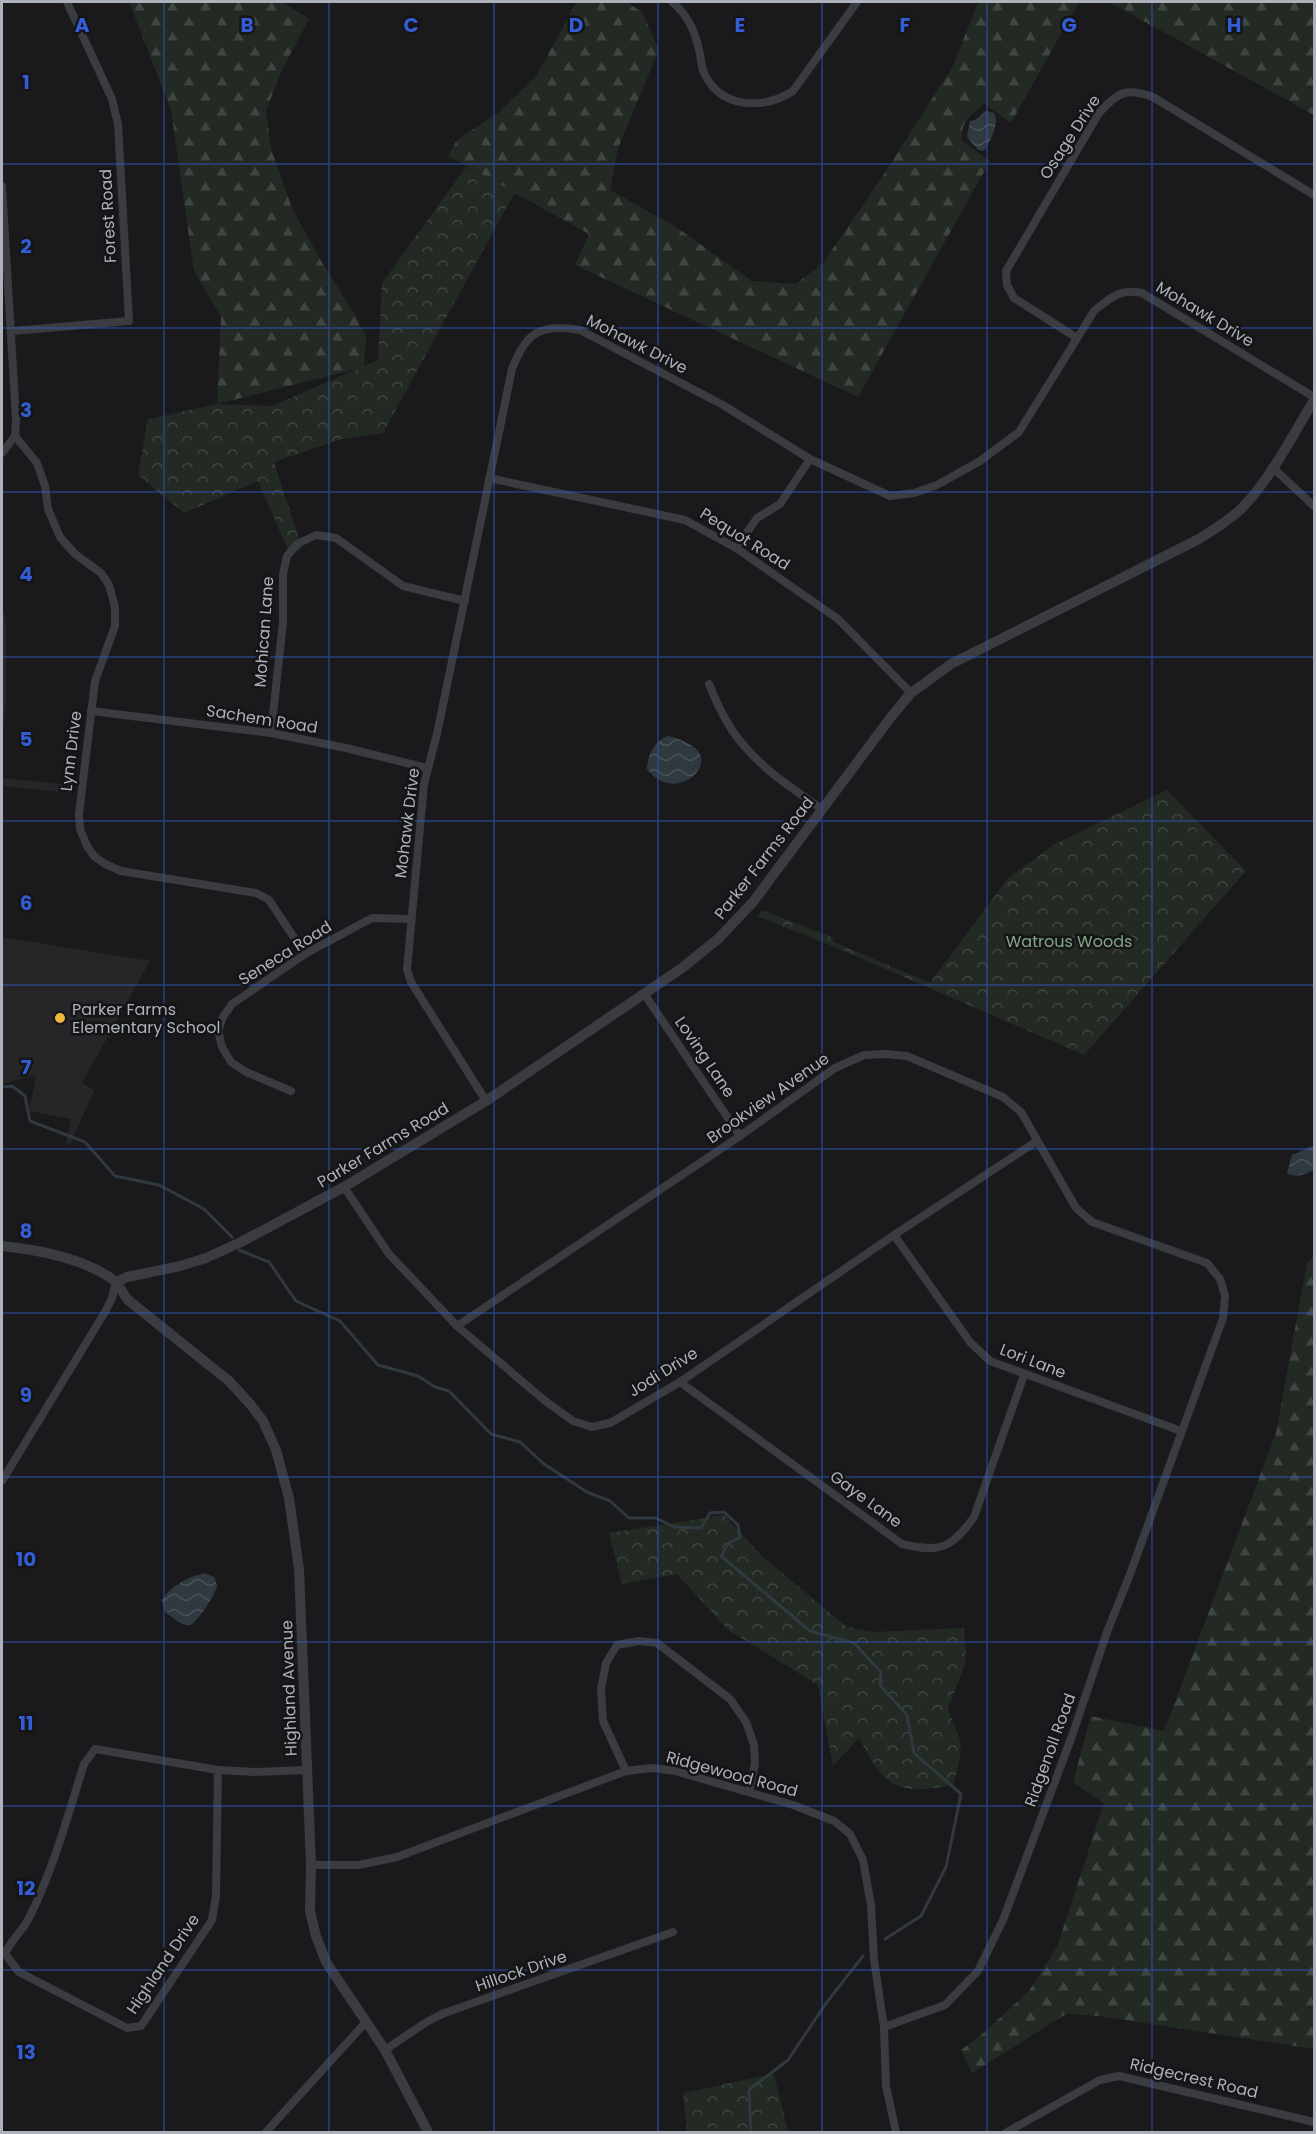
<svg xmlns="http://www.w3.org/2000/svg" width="1316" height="2134" font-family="Poppins,sans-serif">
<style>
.built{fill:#262629}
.forest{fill:url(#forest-firs)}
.park{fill:url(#park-crowns)}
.water{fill:url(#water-waves)}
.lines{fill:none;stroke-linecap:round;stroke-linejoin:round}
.stream{stroke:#303940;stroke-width:3}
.minor{stroke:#3b3c41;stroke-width:8}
.tertiary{stroke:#3b3c41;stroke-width:10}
.grid{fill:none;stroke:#335dd4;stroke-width:1.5;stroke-opacity:0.55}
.poi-dot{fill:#efb63f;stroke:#151517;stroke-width:2}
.labels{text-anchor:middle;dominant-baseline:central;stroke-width:5;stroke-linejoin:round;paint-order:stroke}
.street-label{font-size:16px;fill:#adb1bb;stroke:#151517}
.park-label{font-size:16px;fill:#84a687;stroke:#151517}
.poi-label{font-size:16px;fill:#adb1bb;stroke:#151517;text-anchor:start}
.grid-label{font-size:20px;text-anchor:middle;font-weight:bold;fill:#335dd4;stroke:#151517;stroke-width:5;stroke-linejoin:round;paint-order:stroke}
</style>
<defs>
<pattern id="forest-firs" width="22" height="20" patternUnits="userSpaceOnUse" patternTransform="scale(1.5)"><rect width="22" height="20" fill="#222a23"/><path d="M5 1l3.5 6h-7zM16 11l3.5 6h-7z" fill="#3f4641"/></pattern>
<pattern id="park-crowns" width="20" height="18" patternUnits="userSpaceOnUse" patternTransform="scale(1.5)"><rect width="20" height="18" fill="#222a23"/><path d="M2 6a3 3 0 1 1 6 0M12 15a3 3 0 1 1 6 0" fill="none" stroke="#3f4641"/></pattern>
<pattern id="water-waves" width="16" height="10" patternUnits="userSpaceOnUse" patternTransform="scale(1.5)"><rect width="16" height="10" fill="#303940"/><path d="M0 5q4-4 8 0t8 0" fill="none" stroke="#4b535a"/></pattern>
</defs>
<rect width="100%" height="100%" fill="#1a1a1c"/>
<g class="built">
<path d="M2,604l4,17v85l-4,27z"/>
<path d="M2,778l69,7 -1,8 -68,-7z"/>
<path d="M2,937l148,24 -68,122 12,7 -24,55 -4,-2 5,-24 -42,-8 7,-36 -34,9z"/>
</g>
<g class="forest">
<path d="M129,2h153l27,17 -26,49 -17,42 5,39 21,59 29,53 35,55 10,21 -2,30 -147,37 4,-87 -27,-46 -23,-161z"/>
<path d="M580,2h46l16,10 17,38 -41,98 -8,42 66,37 76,54 44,3 27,-21 61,-89 69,-108 25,-64h101l-68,121 -27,-19c-14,11 -24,19 -22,37l28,20 -132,236 -283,-132 14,-31 -141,-78 9,-16 41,-27 39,-38 38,-70z"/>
<path d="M1109,2h205v113z"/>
<path d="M1314,1257v792l-215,-33 -33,-2 -94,59 -11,-23 19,-14 49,-45 28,-44 47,-144 -31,-21 18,-66 73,15 112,-298 31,-170z"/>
</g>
<g class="park">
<path d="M466,167l49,25 -132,241 -41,6 -68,23 28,86 -11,9 -33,-76 -74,32 -46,-38 10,-56 69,-15 55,2 106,-46 4,-77z"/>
<path d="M1167,790l79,81 -162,184 -254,-110 -73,-29 5,-6 72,28 -2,3 98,42 78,-105 47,-34z"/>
<path d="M724,1515l38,41 85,71 27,5 90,-4 2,27 -2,12 -16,41c2,9 7,17 10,26 6,18 0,35 -5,51 -34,6 -59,11 -80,-22 -5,-8 -9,-17 -14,-25l-26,28 -15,-81 -91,-56 -50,-55 -55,10 -13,-51z"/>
<path d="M774,2074l14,58h-101l-4,-39z"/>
</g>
<g class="water">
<path d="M986,111l8,2c6,10 -4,29 -10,38l-6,-1 -11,-13 3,-16 5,-1z"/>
<path d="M667,736c9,1 14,4 22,8 35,17 -13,63 -42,25 1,-15 6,-26 20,-33z"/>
<path d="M1312,1146l2,1v22c-8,6 -18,9 -27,4l5,-18z"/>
<path d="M205,1573l9,4c1,2 3,7 3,9 -1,8 -21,38 -27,39 -8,2 -19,-9 -25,-13l-3,-12c9,-15 26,-23 43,-27z"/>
</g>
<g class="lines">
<g class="stream">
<path d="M2,1087l10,-1 13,10 5,25 55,21 30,34 44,9 45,24 28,28"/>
<path d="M239,1250l30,12 27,39 44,20 38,44 40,11 17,11 14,4 42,43 29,8 24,22 43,28 23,9 19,17h27l18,9 27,1 9,-15 14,-1 14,13 2,12 -11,6 -8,13 89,75 44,12 27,29 -1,13 27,30 7,38 47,41 -15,73 -25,49 -36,23"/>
<path d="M751,2132l-2,-42 39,-30 39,-58 36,-46"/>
</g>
<g class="minor">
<path d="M672,2c15,12 23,29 27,48 2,7 2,16 5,23 17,36 59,37 89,18l64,-89"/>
<path d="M2,186l14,233 -1,17 -13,17"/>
<path d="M12,331l117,-10 -11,-197 -6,-25 -45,-97"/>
<path d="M1077,338l-63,-40 -7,-13 -1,-14 93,-158c19,-21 27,-26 54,-16l161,98"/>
<path d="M15,436l22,27 8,23 3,23 12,28 15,17 26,19 8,12 6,22v19l-20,55 -16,133 1,15 7,17 7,10 11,8 16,7 135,22 13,7 36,54"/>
<path d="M1272,467l42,39"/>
<path d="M489,478l196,42 51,28 102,71 73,74"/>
<path d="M736,548l21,-30 23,-14 30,-45"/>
<path d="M709,684c8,20 17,40 31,57 22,28 53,48 82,68"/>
<path d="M91,711l180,22 75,15 81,20"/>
<path d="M271,733l12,-111v-48l4,-18 10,-12 19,-9 20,3 67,48 62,15"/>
<path d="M645,995l95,141"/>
<path d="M291,1091l-45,-19 -15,-10 -9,-15 -4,-17 5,-13 9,-13 73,-50 67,-36 39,1"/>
<path d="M486,1101l-75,-119 -4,-13 17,-185 13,-50 75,-365c14,-37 29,-46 68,-39l143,75 87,54 80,37 24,-3 23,-8 43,-24 39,-29 75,-121c16,-13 26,-23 48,-18l172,104"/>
<path d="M344,1187l45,67 68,72 87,74 29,21 19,6 18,-4 70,-41 214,-147 143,-94"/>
<path d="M894,1235l76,107 20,19 191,70"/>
<path d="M457,1326l283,-190 95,-68 29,-13 21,-1 22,2 96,41 18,15 55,96 16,14 115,41 13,16 5,17 -2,22 -94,259 -22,55 -35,104 -69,184 -25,51 -33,34 -61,22"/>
<path d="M680,1382l222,162c38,9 49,5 72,-27l50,-142"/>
<path d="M2,1481l103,-169 7,-14 4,-16"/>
<path d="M95,1749l123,21 -2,126 -4,24 -71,106 -14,2 -108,-56 -14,-18c7,-16 19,-24 25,-38 24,-49 38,-101 54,-152z"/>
<path d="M218,1770l37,2 52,-2"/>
<path d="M626,1771l-23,-50 -2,-32 5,-26 11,-18 22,-4 18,2 73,56 16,23 8,23 1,19 -6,28"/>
<path d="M311,1865h48l38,-8 229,-86 26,-3 23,3 118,34 41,16 16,13 13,26 8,45 3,55 10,67 2,59 10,46"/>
<path d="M385,2050l40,-27 17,-9 231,-82"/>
<path d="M266,2132l100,-110"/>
<path d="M1007,2132l93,-52 19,-4 195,46"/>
</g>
<g class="tertiary">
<path d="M2,1246c37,4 84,12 114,36l11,-5 53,-11 26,-8 35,-16 103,-55 142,-86 196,-133 36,-29 35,-37 138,-185 20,-24 40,-29 246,-124c16,-10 32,-19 45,-32 30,-31 50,-72 72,-108"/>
<path d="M116,1282l12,18 101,81 22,24 12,16 13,29 13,48 10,71 12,296 -1,46 6,25 10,26 59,88 43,82"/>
</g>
</g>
<path class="grid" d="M164,2v2130M329,2v2130M494,2v2130M658,2v2130M822,2v2130M987,2v2130M1152,2v2130M2,164h1312M2,328h1312M2,492h1312M2,657h1312M2,821h1312M2,985h1312M2,1149h1312M2,1313h1312M2,1477h1312M2,1642h1312M2,1806h1312M2,1970h1312"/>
<circle class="poi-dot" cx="60" cy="1018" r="6"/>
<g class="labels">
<g class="street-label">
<text transform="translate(1070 137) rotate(-57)">Osage Drive</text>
<text transform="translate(108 216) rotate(-93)">Forest Road</text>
<text transform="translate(1205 314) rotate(31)">Mohawk Drive</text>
<text transform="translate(637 344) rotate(27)">Mohawk Drive</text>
<text transform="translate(745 539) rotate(32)">Pequot Road</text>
<text transform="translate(264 632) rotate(-86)">Mohican Lane</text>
<text transform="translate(262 719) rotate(9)">Sachem Road</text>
<text transform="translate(71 751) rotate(-83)">Lynn Drive</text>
<text transform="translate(407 823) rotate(-83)">Mohawk Drive</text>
<text transform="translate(764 858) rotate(-52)">Parker Farms Road</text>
<text transform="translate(285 953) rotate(-32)">Seneca Road</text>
<text transform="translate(705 1057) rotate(56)">Loving Lane</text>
<text transform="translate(768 1098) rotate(-35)">Brookview Avenue</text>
<text transform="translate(383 1145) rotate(-31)">Parker Farms Road</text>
<text transform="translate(1033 1361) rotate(21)">Lori Lane</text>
<text transform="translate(663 1372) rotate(-32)">Jodi Drive</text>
<text transform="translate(866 1499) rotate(36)">Gaye Lane</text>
<text transform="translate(289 1688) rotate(-92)">Highland Avenue</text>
<text transform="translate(1050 1750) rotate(-70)">Ridgenoll Road</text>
<text transform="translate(732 1774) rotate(15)">Ridgewood Road</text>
<text transform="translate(163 1964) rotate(-56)">Highland Drive</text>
<text transform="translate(521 1971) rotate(-19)">Hillock Drive</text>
<text transform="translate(1194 2078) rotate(13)">Ridgecrest Road</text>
</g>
<g class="park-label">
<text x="1069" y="941">Watrous Woods</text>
</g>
<g class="poi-label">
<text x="72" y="1009">Parker Farms<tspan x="72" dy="18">Elementary School</tspan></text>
</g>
</g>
<g class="grid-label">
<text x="82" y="32">A</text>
<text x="247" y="32">B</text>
<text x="411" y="32">C</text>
<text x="576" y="32">D</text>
<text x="740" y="32">E</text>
<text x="905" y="32">F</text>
<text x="1069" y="32">G</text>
<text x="1234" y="32">H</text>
<text x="26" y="89">1</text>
<text x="26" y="253">2</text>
<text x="26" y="417">3</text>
<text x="26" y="581">4</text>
<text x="26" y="746">5</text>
<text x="26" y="910">6</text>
<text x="26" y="1074">7</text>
<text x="26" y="1238">8</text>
<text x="26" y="1402">9</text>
<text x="26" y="1566">10</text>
<text x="26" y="1730">11</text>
<text x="26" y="1895">12</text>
<text x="26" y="2059">13</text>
</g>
<rect width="1316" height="2134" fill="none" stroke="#adb1bb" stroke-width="6"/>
</svg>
